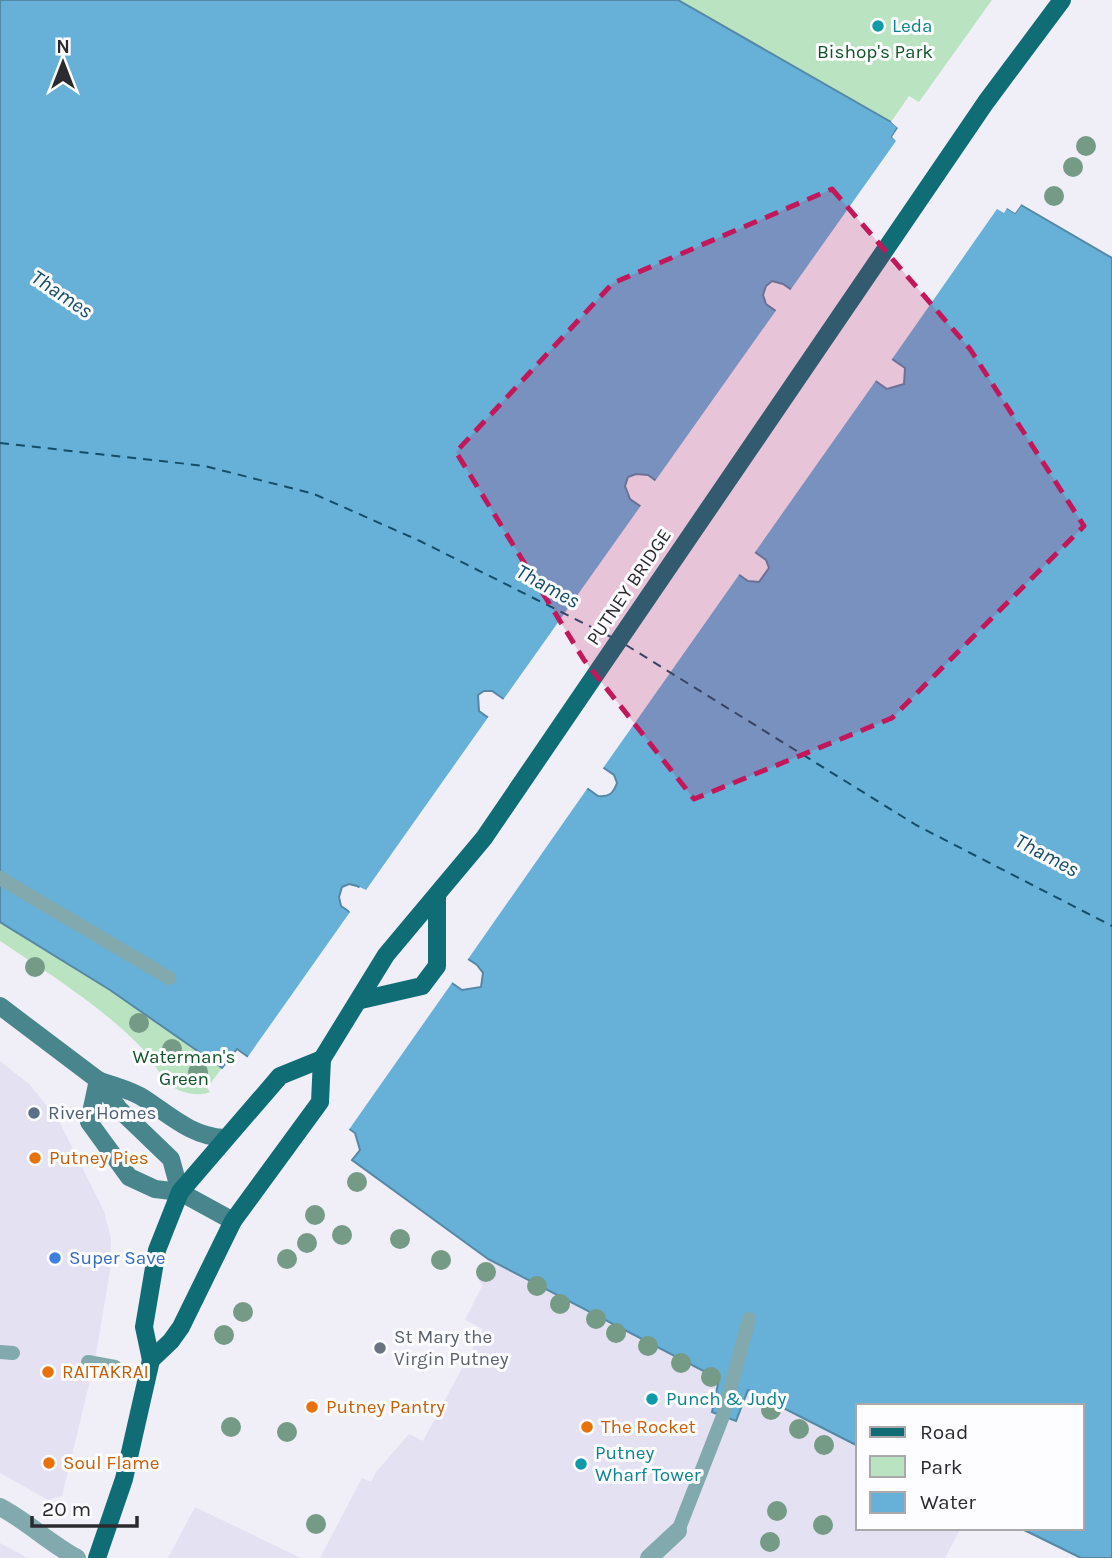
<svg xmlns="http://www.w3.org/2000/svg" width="1112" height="1558" font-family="Karla,sans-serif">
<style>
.built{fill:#e3e1f2}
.green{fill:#bae3c1}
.water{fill:#67b0d8;stroke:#5588a5;stroke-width:2;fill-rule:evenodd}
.pier{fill:#f0eff8}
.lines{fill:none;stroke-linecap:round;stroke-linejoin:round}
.ferry{stroke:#134d69;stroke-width:2;stroke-dasharray:9 7;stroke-linecap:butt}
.service{stroke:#82a9ad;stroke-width:14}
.pedestrian{stroke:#82a9ad;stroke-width:18}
.minor{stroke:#82a9ad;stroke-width:18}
.secondary{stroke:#49858c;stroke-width:18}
.primary{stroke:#106c75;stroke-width:18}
.tree{fill:#759a86}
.marked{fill:#c2185b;fill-opacity:0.2;stroke:#c2185b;stroke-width:5;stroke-dasharray:14 9;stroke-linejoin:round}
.culture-dot{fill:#0f9aa8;stroke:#fdfdff;stroke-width:2.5}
.service-dot{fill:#5c6f8a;stroke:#fdfdff;stroke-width:2.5}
.food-dot{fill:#e8710a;stroke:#fdfdff;stroke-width:2.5}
.shop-dot{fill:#3f7fe0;stroke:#fdfdff;stroke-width:2.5}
.worship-dot{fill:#6b7280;stroke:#fdfdff;stroke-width:2.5}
.labels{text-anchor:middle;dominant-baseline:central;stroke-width:6;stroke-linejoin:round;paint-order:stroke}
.culture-label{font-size:19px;fill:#0d838f;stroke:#fdfdff;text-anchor:start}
.park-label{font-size:19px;fill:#115428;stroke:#fdfdff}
.street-label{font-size:19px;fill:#2b2b2f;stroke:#fdfdff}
.service-label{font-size:19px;fill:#4e5e75;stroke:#fdfdff;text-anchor:start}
.food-label{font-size:19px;fill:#c56008;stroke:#fdfdff;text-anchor:start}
.shop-label{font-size:19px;fill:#366cbe;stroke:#fdfdff;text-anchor:start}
.worship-label{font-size:19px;fill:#5b616d;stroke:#fdfdff;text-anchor:start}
.water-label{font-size:21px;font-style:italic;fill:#134d69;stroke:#fdfdff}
</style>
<rect width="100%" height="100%" fill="#f0eff8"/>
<g class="built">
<path d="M0,1061l30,24 29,36 45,90 7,27 -1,33 -15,89 -33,136 -14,4 -48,-27z"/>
<path d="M488,1259l232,120 -7,33 23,9 12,-31 110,56v82h103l-16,30h-625l42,-80 9,4 5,-10 33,-38 14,7 60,-112 -18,-9 17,-34 -4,-8z"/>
<path d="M195,1507l106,51h-133z"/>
<path d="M0,1543l28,15h-28z"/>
</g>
<g class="green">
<path d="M678,0h314l-73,102 -10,-6 -18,26z"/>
<path d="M0,922l110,68 112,78 -15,20 3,4c-12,5 -31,1 -41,-8 -11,-11 -18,-27 -30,-39 -41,-41 -91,-72 -139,-104z"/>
</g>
<path class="water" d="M0,0h678l213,122 7,5 -6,10 123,76 6,-8 91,53v1300h-31l-61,-30h62v-122h-224v40l-110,-56 -12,31 -24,-9 7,-33 -231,-120 -136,-99 8,-10 -5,-17 -118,-84 -15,19 -112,-78 -110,-68zM772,281l11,3 122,84 -1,16 -17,5 -121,-85 -3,-9 3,-9zM636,474l12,1 118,85 3,8 -10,14 -11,-1 -118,-82 -5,-13 3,-9zM484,691h8l122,84 3,8c-4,11 -8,14 -19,13l-119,-85 -1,-16zM349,884l8,2 120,79 6,8 -2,14 -19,3 -121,-84 -2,-9 3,-10z"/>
<g class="pier">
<path d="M893,119l8,7 -5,10 3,1 115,72 9,-7 -8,11 -8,-5 -3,5 -7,-4 -107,153 -101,-70 107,-151 -4,-4 6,-9 -7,-6z"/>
<path d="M772,304l112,79 -7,-4 -124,176 -100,-71 124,-175z"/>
<path d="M637,499l104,73 -140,199 -106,-73 8,2 139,-196z"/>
<path d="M485,712l104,74 -123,176 -109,-72 3,-3 6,3 123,-174z"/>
<path d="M346,906l108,74 -106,151 -107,-75 6,2 103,-146z"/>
</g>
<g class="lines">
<g class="ferry">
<path d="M0,443l205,23 109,28 106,47 191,96"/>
<path d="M626,645l290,180 196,101"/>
</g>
<g class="service">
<path d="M0,878l169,100"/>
<path d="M0,1352l13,1"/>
<path d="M88,1362l27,5"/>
<path d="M678,1531l45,-115 26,-97"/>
</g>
<path class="pedestrian" d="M649,1558l29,-27"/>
<path class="minor" d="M0,1507c27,14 49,36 77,51"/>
<g class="secondary">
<path d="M0,1006l98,74 21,29 52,50 9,33"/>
<path d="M98,1080l-9,42 40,55 26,12 25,3 53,29"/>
<path d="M98,1080c15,6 34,10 47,19 26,17 46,37 79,39"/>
</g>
<g class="primary">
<path d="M361,1000l61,-14 15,-20v-68"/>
<path d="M151,1360l-7,-33 13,-77 23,-58 100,-116 42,-17"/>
<path d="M97,1558l27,-79 27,-119 20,-19 10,-14 52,-106 87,-119 2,-43 64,-104 98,-117 502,-736 76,-102"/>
</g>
</g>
<g class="tree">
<circle cx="1086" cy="146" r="10"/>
<circle cx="1073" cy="167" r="10"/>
<circle cx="1054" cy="196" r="10"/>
<circle cx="35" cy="967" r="10"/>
<circle cx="139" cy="1023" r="10"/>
<circle cx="172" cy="1049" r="10"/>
<circle cx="198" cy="1072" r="10"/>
<circle cx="357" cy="1182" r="10"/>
<circle cx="315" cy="1215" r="10"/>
<circle cx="342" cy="1235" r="10"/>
<circle cx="400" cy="1239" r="10"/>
<circle cx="307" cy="1243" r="10"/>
<circle cx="287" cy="1259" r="10"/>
<circle cx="441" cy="1260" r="10"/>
<circle cx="486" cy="1272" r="10"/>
<circle cx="537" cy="1286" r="10"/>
<circle cx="560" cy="1304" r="10"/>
<circle cx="243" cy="1312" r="10"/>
<circle cx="596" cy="1319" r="10"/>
<circle cx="616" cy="1333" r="10"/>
<circle cx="224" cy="1335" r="10"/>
<circle cx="648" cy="1346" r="10"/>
<circle cx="681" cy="1363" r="10"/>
<circle cx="711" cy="1377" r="10"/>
<circle cx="771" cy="1410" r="10"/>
<circle cx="231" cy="1427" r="10"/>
<circle cx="799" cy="1429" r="10"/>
<circle cx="287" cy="1432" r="10"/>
<circle cx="824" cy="1445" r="10"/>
<circle cx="777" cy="1511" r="10"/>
<circle cx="316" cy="1524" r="10"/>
<circle cx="823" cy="1525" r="10"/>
<circle cx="770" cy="1542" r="10"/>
</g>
<path class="marked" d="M832,189l138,160 114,177 -192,192 -198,81 -110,-139 -128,-208 157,-169z"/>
<g class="culture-dot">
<circle cx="878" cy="26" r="7"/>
<circle cx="652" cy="1399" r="7"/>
<circle cx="581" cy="1464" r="7"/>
</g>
<circle class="service-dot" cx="34" cy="1113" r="7"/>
<g class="food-dot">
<circle cx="35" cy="1158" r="7"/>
<circle cx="48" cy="1372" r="7"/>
<circle cx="312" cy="1407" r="7"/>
<circle cx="587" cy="1427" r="7"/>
<circle cx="49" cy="1463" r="7"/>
</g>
<circle class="shop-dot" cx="55" cy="1258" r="7"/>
<circle class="worship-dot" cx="380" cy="1348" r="7"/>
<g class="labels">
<g class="culture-label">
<text x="892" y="26">Leda</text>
<text x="666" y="1399">Punch &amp; Judy</text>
<text x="595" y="1453">Putney<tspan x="595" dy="22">Wharf Tower</tspan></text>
</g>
<g class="park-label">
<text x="875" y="52">Bishop's Park</text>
<text x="184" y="1057">Waterman's<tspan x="184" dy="22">Green</tspan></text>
</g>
<g class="street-label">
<text transform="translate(629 587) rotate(-56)">PUTNEY BRIDGE</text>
</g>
<g class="service-label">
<text x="48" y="1113">River Homes</text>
</g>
<g class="food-label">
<text x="49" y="1158">Putney Pies</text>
<text x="62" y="1372">RAITAKRAI</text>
<text x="326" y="1407">Putney Pantry</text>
<text x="601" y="1427">The Rocket</text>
<text x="63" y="1463">Soul Flame</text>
</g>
<g class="shop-label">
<text x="69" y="1258">Super Save</text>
</g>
<g class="worship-label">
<text x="394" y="1337">St Mary the<tspan x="394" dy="22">Virgin Putney</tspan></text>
</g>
<g class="water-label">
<text transform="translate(62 294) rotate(34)">Thames</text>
<text transform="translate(548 586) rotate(29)">Thames</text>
<text transform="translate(1047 855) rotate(28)">Thames</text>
</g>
</g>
<rect x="856" y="1404" width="228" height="126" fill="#fdfdff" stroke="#a9a9ac" stroke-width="2"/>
<rect x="870" y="1427" width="35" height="10" fill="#106c75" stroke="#a9a9ac" stroke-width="2"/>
<text x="920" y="1439" font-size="21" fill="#2b2b2f">Road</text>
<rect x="870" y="1456" width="35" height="21" fill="#bae3c1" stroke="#a9a9ac" stroke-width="2"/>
<text x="920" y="1474" font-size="21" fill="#2b2b2f">Park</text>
<rect x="870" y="1492" width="35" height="21" fill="#67b0d8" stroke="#a9a9ac" stroke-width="2"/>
<text x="920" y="1509" font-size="21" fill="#2b2b2f">Water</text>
<g transform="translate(63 63)" stroke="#fdfdff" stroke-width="5" paint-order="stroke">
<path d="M0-5L12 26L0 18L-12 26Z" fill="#2b2b2f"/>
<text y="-10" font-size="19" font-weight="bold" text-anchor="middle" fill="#2b2b2f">N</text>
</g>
<path d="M32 1516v10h105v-10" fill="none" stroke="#2b2b2f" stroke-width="3.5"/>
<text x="42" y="1516" font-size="21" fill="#2b2b2f" stroke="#fdfdff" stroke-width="5" paint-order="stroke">20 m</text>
</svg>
